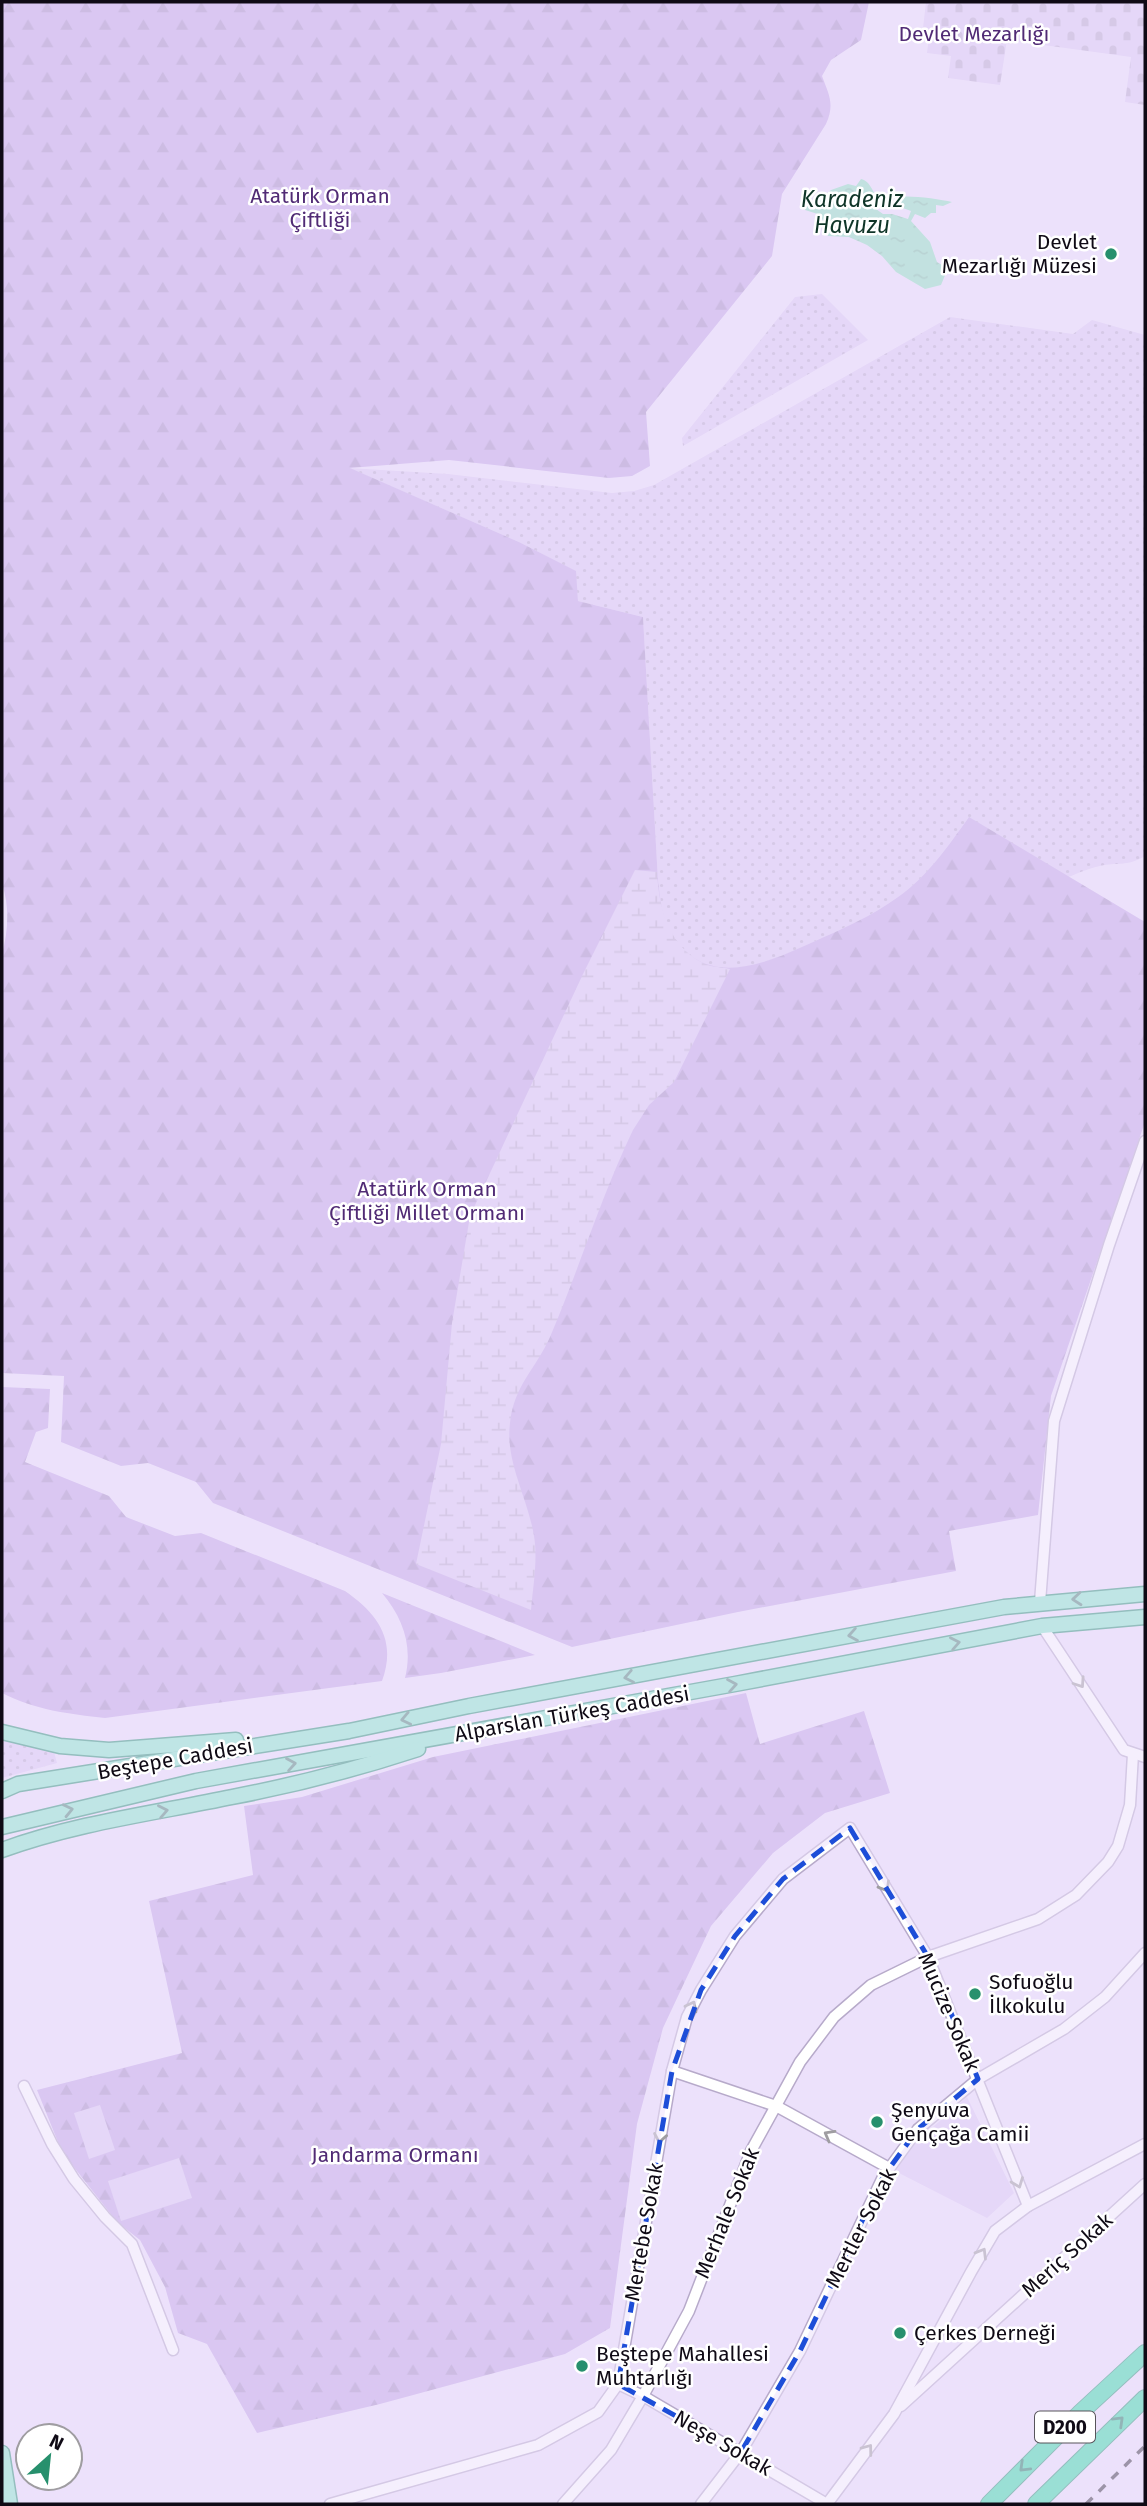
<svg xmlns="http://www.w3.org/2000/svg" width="1147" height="2506" font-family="'Fira Sans',sans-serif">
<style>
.grass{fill:url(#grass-dots)}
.forest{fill:url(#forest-firs)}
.wetland{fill:url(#wetland-marsh)}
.cemetery{fill:url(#cemetery-stones)}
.park{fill:#dbcaf3}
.water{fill:url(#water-ripples)}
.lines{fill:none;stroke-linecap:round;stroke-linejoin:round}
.minor-casing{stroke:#b7aaca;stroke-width:13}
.major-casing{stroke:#299274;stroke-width:17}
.highway-casing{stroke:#299274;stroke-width:18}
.minor{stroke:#fff;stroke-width:10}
.major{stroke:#87e9ca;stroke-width:14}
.highway{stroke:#37dba7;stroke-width:16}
.rail{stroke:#3b3543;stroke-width:3.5;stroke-dasharray:9 9;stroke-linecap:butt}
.oneway{stroke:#518579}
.oneway2{stroke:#9f9da1}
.oneway3{stroke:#257d65}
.marked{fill:none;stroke:#1d4ed8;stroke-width:5;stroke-dasharray:14 9;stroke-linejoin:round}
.poi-dot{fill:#27906d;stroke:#fff;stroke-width:2.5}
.labels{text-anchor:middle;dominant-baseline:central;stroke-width:5;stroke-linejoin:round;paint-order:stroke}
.shield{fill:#fff;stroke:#57545b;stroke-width:2}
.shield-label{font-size:19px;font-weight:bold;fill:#0f0a15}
.park-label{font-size:21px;fill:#512b75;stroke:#fff}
.poi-label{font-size:21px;fill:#0f0a15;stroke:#fff;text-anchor:start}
.street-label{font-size:21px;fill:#0f0a15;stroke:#fff}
.water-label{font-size:23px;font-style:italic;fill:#0f3528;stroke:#fff}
</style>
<defs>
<pattern id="grass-dots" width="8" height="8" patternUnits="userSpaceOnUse" patternTransform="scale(1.75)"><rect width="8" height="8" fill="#dbcaf3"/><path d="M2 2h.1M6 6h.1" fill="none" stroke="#bbaccf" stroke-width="1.8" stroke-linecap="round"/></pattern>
<pattern id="forest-firs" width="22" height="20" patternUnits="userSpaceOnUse" patternTransform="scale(1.75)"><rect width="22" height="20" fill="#c3a7e7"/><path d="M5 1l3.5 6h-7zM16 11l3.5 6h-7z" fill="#a68ec5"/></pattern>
<pattern id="wetland-marsh" width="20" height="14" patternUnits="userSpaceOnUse" patternTransform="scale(1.75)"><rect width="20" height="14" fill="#dbcaf3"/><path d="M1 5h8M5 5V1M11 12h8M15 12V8" fill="none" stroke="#bbaccf"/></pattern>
<pattern id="cemetery-stones" width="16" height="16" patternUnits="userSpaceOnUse" patternTransform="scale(1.75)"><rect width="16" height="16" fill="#dbcaf3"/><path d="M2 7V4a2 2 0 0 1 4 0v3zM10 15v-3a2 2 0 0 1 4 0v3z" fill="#bbaccf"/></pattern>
<pattern id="water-ripples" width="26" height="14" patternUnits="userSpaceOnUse" patternTransform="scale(1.75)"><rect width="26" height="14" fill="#8fe1bf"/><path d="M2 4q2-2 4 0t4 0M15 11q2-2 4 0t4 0" fill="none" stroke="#7ac0a3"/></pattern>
</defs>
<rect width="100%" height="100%" fill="#ece1fb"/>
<g class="grass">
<path d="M822,294l46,46 -185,106 -1,-8 113,-141z"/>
<path d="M950,317l123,17 19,-14 53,15v521c-19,11 -27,6 -45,10 -14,3 -26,9 -39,14l-92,-63c-21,29 -41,59 -71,80 -26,19 -56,32 -85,45 -48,23 -108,49 -143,-10 -8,-14 -10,-35 -12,-52l-15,-263 -65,-16 -3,-30 -56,-29 -170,-74 99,6 164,19 22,-2 20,-6z"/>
<path d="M2,1740l52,12 3,11 -55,15z"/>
</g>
<g class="forest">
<path d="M2,2h867l-8,38 -30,20 -9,16c7,19 13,28 4,48l-44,70 -10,62 -126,156 4,54 -18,10 -23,2 -160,-18 -99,8 169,74 57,29 2,30 65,16 15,263c2,17 4,38 12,52 35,59 95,32 143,10 29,-13 59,-26 85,-45 30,-21 50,-51 71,-80l176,105v200l-94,274 -13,119 -89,16 7,40 -218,41 -166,35 -359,-144 -17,-21 -48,-19 -27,3 -60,-24 3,-66 -62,-3v-419c6,-22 8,-47 0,-70z"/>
<path d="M2,1387l48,2 -2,39 -12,4 -11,30 84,34 17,21 49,19 26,-3 144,58c33,23 52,49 37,90l-277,37c-36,-4 -70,-8 -103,-25z"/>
<path d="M382,1593l153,62 -94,18 -36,5c8,-32 -2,-60 -23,-85z"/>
<path d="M746,1693l14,51 104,-33 26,82 -65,20 -52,40 -62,73 -48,102 -26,96 -27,204 -45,26 -185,50 -123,29 -50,-89 -29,-11 -13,-46 -25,-47 -23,-18 -55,-70 -25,-62 145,-37 -33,-152 104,-26 -9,-69 58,-9 131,-40z"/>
</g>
<path class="wetland" d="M635,870l22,2c2,36 11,73 46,91 7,4 18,4 27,6l-56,113 -25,23 -16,25c-32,67 -54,139 -83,207 -14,32 -36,48 -40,86 -5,39 18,75 24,113 4,24 -1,50 -3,74l-115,-46 25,-120 11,-121 18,-107 113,-242z"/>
<path class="cemetery" d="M926,2h219v103l-20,-3 6,-45 -124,-17 -7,45 -52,-7 3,-22 -24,-3 3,-24 -7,-1z"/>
<g class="park">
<path d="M967,2097l47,96 -27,25 -92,-47 21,-29z"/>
<path d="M100,2105l15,45 -26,9 -15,-46z"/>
<path d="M179,2158l13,40 -71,23 -13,-40z"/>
</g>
<path class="water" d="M861,179c10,2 12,15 18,21l-3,9 7,5h9l16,5 3,-8 -11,-4 -2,-7 2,-3c9,-2 40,2 52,5l-9,4 -7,-1v8h-5l-6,5 -10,-4 -4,7 19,21 7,20 8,5 1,6 -5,12 -16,4 -29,-17 -14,-16 -15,-11 -18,-8 -21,-1 -7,-21 -16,-5 -1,-3 16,-7 11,-10 17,-6 8,2z"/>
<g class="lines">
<g class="minor-casing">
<g id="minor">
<path d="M1040,1602l14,-181 55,-176 36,-104"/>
<path d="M1042,1626l82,124 21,7"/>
<path d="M672,2071l104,35 113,62"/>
<path d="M24,2086l28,58 22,35 31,38 27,27 41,106"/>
<path d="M618,2384l25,12 184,108 67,-90 77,-142 24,-41 33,-25 117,-62"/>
<path d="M901,2406l244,-222"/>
<path d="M330,2504l208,-59 60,-33 20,-28 54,-313 15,-54 14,-27 34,-54 48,-57 67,-51 78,129 100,249"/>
<path d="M563,2504l48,-54 32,-54 46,-85 62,-160 49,-89 34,-45 37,-32 57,-28 110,-38 38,-24 32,-33 10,-16 12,-41 3,-51"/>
<path d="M701,2504l40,-52 59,-101 83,-174 35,-48 60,-50 86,-50 41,-32 40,-44"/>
</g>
</g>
<g class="major-casing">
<g id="major">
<path d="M2,1732l58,14 49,4 127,-10"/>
<path d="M2,1791l16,-7 331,-53 120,-25 535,-99 141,-13"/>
<path d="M2,1827l194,-46 539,-97 307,-58 103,-9"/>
<path d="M2,1850c74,-27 153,-37 230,-53 63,-12 125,-28 186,-48"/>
<path d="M2,2453l8,51"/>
</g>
</g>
<g class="highway-casing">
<g id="highway">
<path d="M989,2504l91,-91 65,-60"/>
<path d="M1036,2504l109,-106"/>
</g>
</g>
<use href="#minor" class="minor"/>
<use href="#major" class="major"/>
<use href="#highway" class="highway"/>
<path class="rail" d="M1086,2504l59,-58"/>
</g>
<defs><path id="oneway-chevron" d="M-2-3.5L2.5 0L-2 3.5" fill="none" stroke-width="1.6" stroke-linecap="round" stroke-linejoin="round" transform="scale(1.75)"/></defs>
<g class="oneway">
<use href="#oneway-chevron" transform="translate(1077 1599) rotate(175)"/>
<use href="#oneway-chevron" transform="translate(853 1635) rotate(170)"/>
<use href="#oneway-chevron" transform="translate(955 1643) rotate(-11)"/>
<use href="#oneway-chevron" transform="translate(629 1677) rotate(169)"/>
<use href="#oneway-chevron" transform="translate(732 1685) rotate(-10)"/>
<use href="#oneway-chevron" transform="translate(406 1719) rotate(168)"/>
<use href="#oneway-chevron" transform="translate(291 1764) rotate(-10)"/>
<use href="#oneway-chevron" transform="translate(68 1810) rotate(-13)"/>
<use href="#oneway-chevron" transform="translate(163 1811) rotate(-11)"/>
</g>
<g class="oneway2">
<use href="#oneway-chevron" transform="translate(1080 1683) rotate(56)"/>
<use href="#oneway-chevron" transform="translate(885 1887) rotate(59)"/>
<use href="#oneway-chevron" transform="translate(692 2006) rotate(-63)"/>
<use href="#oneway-chevron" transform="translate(829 2135) rotate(-151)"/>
<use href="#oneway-chevron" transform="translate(660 2138) rotate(100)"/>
<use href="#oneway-chevron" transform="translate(1018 2183) rotate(69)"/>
<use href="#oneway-chevron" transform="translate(982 2253) rotate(-59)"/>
<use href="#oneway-chevron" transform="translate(868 2449) rotate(-53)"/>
</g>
<g class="oneway3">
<use href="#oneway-chevron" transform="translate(1119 2421) rotate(-44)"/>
<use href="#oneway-chevron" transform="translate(1024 2467) rotate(136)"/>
</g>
<path d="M0 0H1147V2506H0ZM850,1828l78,129 50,122 -60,50 -35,48 -83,174 -59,101 -123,-68 54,-313 29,-81 34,-54 48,-57z" fill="#ece1fb" fill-opacity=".55" fill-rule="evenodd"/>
<path class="marked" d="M850,1828l78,129 50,122 -60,50 -35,48 -83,174 -59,101 -123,-68 54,-313 29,-81 34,-54 48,-57z"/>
<g class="poi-dot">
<circle cx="1111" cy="254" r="7"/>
<circle cx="975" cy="1994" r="7"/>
<circle cx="877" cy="2122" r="7"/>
<circle cx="900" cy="2333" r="7"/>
<circle cx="582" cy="2366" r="7"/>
</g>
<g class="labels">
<rect class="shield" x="1035" y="2411.5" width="60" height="31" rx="5"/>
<g class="shield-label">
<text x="1065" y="2427">D200</text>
</g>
<g class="park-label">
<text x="974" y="34">Devlet Mezarlığı</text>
<text x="320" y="196">Atatürk Orman<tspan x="320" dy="24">Çiftliği</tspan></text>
<text x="427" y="1189">Atatürk Orman<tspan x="427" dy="24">Çiftliği Millet Ormanı</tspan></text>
<text x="395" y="2155">Jandarma Ormanı</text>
</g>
<g class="poi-label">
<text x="1097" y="242" text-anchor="end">Devlet<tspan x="1097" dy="24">Mezarlığı Müzesi</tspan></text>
<text x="989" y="1982">Sofuoğlu<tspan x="989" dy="24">İlkokulu</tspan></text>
<text x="891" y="2110">Şenyuva<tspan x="891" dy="24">Gençağa Camii</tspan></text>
<text x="914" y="2333">Çerkes Derneği</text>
<text x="596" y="2354">Beştepe Mahallesi<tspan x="596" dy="24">Muhtarlığı</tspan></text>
</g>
<g class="street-label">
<text transform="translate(572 1714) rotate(-10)">Alparslan Türkeş Caddesi</text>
<text transform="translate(175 1759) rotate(-10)">Beştepe Caddesi</text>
<text transform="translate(949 2012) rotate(67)">Mucize Sokak</text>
<text transform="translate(727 2213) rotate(-68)">Merhale Sokak</text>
<text transform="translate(861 2228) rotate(-63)">Mertler Sokak</text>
<text transform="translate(644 2232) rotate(-80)">Mertebe Sokak</text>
<text transform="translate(1067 2255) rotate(-42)">Meriç Sokak</text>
<text transform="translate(723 2443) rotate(30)">Neşe Sokak</text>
</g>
<g class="water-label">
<text x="852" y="199">Karadeniz<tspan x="852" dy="26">Havuzu</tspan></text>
</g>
</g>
<rect width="1147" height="2506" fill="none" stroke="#0f0a15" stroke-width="7"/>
<g transform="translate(49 2457) rotate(27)"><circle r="33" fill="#ffffff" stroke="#9f9da1" stroke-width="2"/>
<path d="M0-5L12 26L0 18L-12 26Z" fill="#27906d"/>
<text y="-10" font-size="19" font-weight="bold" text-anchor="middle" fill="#0f0a15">N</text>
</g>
</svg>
